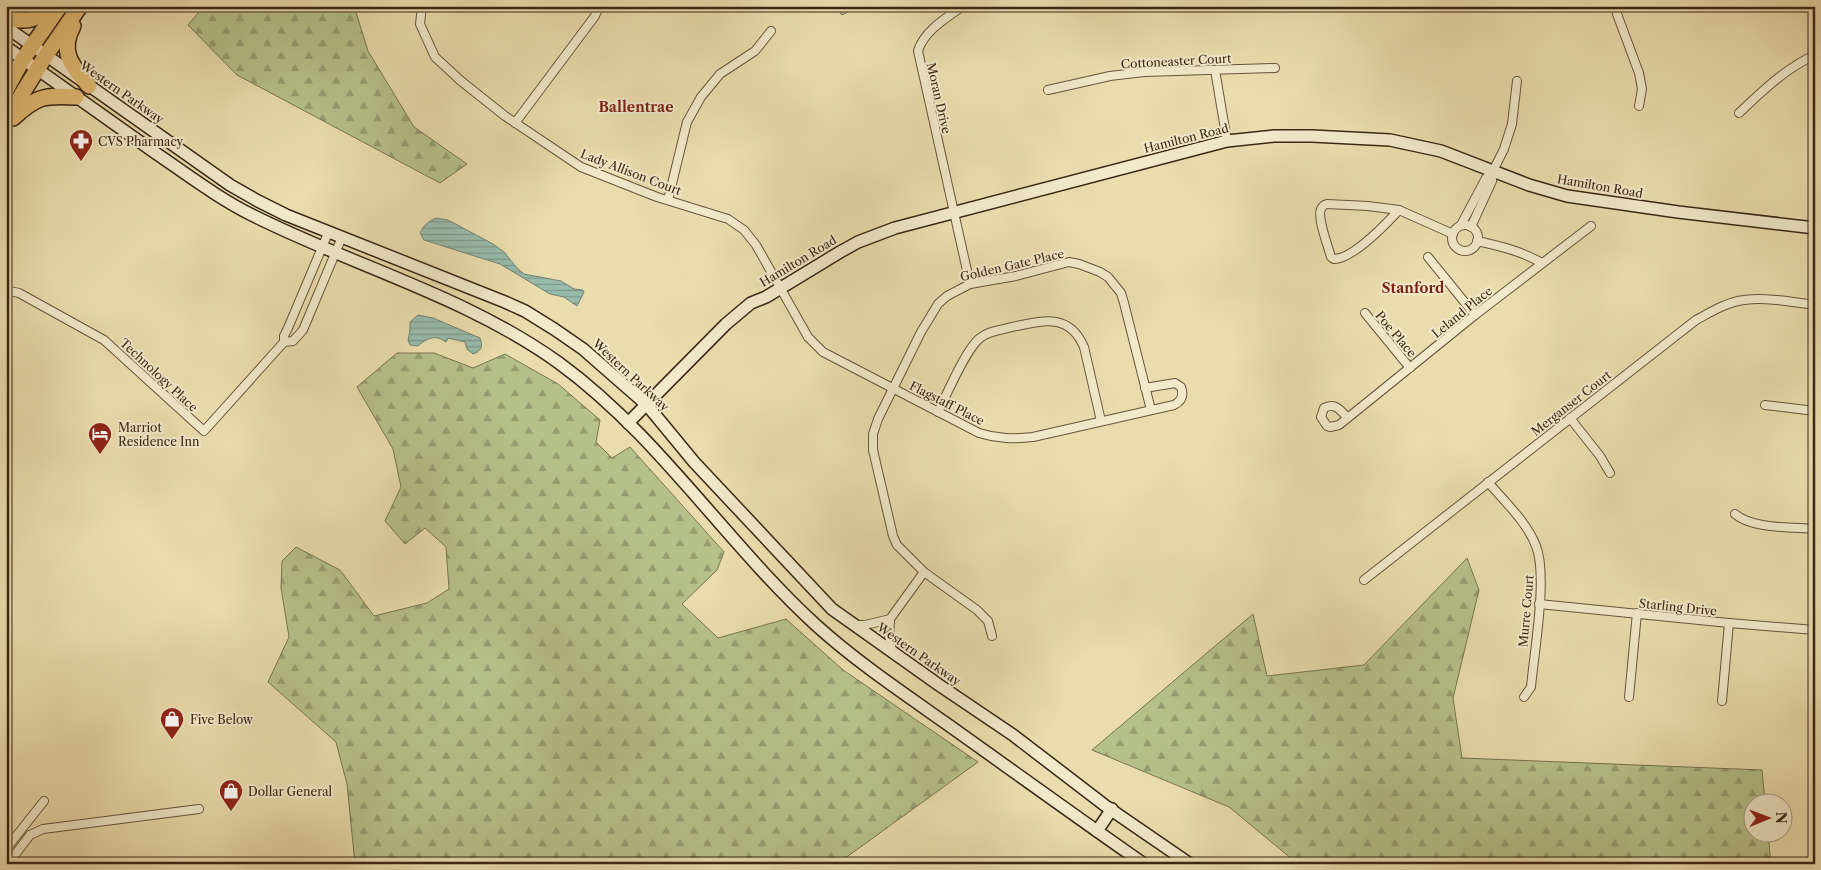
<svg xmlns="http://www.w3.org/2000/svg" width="1821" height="870" font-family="'Libre Caslon Text',serif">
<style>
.forest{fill:url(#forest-firs);stroke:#787450}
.water{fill:url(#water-rules);stroke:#738070}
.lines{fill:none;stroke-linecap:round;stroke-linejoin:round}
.street-casing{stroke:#67543c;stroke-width:10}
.secondary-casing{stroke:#3b2716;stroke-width:14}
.highway-casing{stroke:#3b2716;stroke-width:18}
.street{stroke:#f1e9ca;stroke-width:8}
.secondary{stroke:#f1e9ca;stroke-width:11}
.highway{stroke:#e5be76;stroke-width:15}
.labels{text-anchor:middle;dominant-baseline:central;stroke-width:4;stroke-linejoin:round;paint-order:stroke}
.street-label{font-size:12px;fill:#3b2716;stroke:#f1e9ca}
.poi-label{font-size:12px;fill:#3b2716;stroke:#f1e9ca;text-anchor:start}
.neighbourhood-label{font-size:14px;font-weight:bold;fill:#7a1f14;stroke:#f1e9ca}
</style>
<defs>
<pattern id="forest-firs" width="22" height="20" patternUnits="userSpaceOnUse" patternTransform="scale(1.25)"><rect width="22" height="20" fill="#b6c18a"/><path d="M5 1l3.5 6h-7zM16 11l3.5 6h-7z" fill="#959d70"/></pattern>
<pattern id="water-rules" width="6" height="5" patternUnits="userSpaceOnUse" patternTransform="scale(1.25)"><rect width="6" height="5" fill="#98bbac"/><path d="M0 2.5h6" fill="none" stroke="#7d988b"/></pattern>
</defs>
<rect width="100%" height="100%" fill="#eaddad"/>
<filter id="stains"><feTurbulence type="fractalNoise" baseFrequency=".004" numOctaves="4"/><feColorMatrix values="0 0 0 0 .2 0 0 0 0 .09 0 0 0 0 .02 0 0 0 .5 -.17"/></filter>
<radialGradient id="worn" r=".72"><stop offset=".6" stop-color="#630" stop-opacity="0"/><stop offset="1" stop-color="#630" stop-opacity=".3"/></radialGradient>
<g class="forest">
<path d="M204,6h150l14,45 46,76 53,37 -27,19 -203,-108 -49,-50z"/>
<path d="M834,6h25l-17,9z"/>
<path d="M397,353h37l39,15 32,-14 53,30 42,36 -4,22 16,16 18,-11 94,105 -7,18 -35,34 36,34 68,-19 57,51 135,92 -141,102h-482l-8,-80 -11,-42 -68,-60 21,-45 -8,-49 1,-27 14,-14 44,23 34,46 53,-13 22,-14 -3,-42 -21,-19 -20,16 -20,-23 16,-34 -8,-38 -36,-62z"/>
<path d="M1467,558l12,32 -26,108 9,60 300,12 3,32h-11v30l14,1 3,31h-473l-69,-57 -137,-57 161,-136 14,62 97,-11z"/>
</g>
<g class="water">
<path d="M437,218l11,2 45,24 11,8 13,16 7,6 37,7 13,8 9,1 1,2 -7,14 -13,-9 -14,-3 -50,-30 -76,-24 -4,-7c4,-8 8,-12 17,-15z"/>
<path d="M418,315l15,3 47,20c3,8 2,13 -7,16l-6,-5 -2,-7 -17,-4 -2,4c-3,-1 -5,-4 -8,-4 -7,-2 -16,4 -20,8l-8,-1 -2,-5 2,-10v-8z"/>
</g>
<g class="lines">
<g class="street-casing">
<g id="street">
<path d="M422,6l-2,18 15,33 26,24 44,35 76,51 76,30 71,22 16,11 12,15 52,92 15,15 156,81c19,6 35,6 54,4l141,-32c8,-4 10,-10 7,-18l-6,-4 -30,5"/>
<path d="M963,6c-17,12 -39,25 -45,45l52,233"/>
<path d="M1616,6l1,8 22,59 3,16 -3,17"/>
<path d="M1215,70l12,71"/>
<path d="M1048,90l62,-14 34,-4 131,-4"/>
<path d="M1739,113c23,-22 47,-45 76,-58"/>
<path d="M515,123l80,-107 4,-10"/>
<path d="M668,200l19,-78 14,-25 19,-23 35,-23 16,-20"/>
<path d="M1327,204l41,2 31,4c-13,14 -46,49 -65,49l-3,-2c-3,-11 -14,-39 -10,-48 2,-4 3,-4 6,-5z"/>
<path d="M1399,210l54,24"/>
<path d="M1461,225l25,-47 7,-7 11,-22 8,-25 5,-43"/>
<circle cx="1465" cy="238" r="13"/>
<path d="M1471,227l21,-46 1,-10"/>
<path d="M1477,241c23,5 44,10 65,22"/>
<path d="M1428,257l47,58"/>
<path d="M6,290l13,3 85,47 100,91 80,-89 9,-1 10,-11 39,-93"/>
<path d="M1365,313l45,55"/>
<path d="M284,342v-6l4,-8 41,-97"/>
<path d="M1765,405l50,6"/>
<path d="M938,412c9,-18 28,-63 42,-74 8,-7 21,-8 32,-11 30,-6 57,-15 72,20l17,74"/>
<path d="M1347,417c-7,-7 -12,-15 -23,-9l-3,9 6,9 3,1 9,-2 136,-110 116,-89"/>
<path d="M1570,418l30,38 10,17"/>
<path d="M1488,482c16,19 39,40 48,64 12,30 -2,107 -5,141l-7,10"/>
<path d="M1735,514c17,15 57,13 80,15"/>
<path d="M1364,580l332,-260c15,-8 31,-18 48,-20 23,-3 48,2 71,5"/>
<path d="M1539,604l190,19 86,7"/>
<path d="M855,625h10l25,-6"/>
<path d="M992,636l-4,-15 -11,-11 -53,-38 -27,-27 -4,-9 -20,-86v-16l5,-15 43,-87 17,-28 9,-8 23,-12 46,-8 53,-14 10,2 21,8 8,5 13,16 3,10 27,107"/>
<path d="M892,651l-3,-15 1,-17 34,-47"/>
<path d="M1629,697l8,-84"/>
<path d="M1722,701l7,-78"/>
<path d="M6,849l38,-48"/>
<path d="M8,864l22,-29 13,-6 156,-20"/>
</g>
</g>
<g class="secondary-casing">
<g id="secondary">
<path d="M6,27l224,158 28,16 28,14 219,87 20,9 29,18 29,20 64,56 47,57 138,147 107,76 74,50 94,72 83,57"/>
<path d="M6,47c50,36 101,71 151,107 31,21 61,44 95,61 101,51 214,81 307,148 100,73 167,180 258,263 40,36 86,67 130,98 66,47 131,94 197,140"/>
<path d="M628,423l98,-99 25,-21 15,-6 74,-45 18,-10 37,-14 332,-87 47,-5h38l78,4 51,11 88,34 38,11 111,16 137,16"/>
<path d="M1097,831l15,-22"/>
</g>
</g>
<g class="highway-casing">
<g id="highway">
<path d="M6,18c23,5 28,2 46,-12"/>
<path d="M73,26c-14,26 -1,40 16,60"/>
<path d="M6,90l17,-31 37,-53"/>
<path d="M13,118c24,-22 31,-23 63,-21"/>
<path d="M6,120l40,-65 34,-49"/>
</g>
</g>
<use href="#street" class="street"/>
<use href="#secondary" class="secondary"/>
<use href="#highway" class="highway"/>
</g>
<defs>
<g id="pharmacy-pin" transform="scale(1.25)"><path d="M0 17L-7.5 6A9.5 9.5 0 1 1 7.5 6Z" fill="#8f2418" stroke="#f1e9ca"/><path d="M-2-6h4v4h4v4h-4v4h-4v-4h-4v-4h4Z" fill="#fff"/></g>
<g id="hotel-pin" transform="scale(1.25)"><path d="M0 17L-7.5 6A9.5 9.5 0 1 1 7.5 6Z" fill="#8f2418" stroke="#f1e9ca"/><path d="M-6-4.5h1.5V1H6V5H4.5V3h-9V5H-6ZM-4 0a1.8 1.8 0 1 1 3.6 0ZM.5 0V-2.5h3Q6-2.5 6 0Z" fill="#fff"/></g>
<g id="shop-pin" transform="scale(1.25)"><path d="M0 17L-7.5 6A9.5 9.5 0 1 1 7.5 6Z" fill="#8f2418" stroke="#f1e9ca"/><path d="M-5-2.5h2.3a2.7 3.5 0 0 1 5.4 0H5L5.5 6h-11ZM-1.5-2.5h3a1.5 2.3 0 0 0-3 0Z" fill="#fff"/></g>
</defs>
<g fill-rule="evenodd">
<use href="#pharmacy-pin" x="81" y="141"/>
<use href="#hotel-pin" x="100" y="434"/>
<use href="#shop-pin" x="172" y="719"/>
<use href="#shop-pin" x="231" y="791"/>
</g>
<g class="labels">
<g class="street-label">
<text transform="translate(1176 61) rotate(-3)">Cottoneaster Court</text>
<text transform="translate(122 92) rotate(35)">Western Parkway</text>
<text transform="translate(939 98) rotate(77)">Moran Drive</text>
<text transform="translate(1186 138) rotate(-14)">Hamilton Road</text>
<text transform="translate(631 172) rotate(21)">Lady Allison Court</text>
<text transform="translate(1600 186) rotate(10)">Hamilton Road</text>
<text transform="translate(798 261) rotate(-31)">Hamilton Road</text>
<text transform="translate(1012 265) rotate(-13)">Golden Gate Place</text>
<text transform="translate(1462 312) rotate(-39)">Leland Place</text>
<text transform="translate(1396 334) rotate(50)">Poe Place</text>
<text transform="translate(159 375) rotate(43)">Technology Place</text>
<text transform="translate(631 375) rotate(43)">Western Parkway</text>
<text transform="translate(947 403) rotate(27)">Flagstaff Place</text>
<text transform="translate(1571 403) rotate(-38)">Merganser Court</text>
<text transform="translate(1678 607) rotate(6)">Starling Drive</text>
<text transform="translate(1526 611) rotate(-85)">Murre Court</text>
<text transform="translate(919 654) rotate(35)">Western Parkway</text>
</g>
<g class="poi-label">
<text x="98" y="141">CVS Pharmacy</text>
<text x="118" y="427">Marriot<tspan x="118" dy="14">Residence Inn</tspan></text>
<text x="190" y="719">Five Below</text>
<text x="248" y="791">Dollar General</text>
</g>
<g class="neighbourhood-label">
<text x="636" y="107">Ballentrae</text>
<text x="1413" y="288">Stanford</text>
</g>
</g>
<rect width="1821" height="870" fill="none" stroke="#eaddad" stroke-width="25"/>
<rect x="8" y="8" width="1806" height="855" fill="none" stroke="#3b2716" stroke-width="2.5"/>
<rect x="12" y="12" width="1796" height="845" fill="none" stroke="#3b2716"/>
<g transform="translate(1768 818) rotate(89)"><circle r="24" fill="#f1e9ca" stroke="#a89b82"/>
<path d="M0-4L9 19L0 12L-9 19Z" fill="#8f2418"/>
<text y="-8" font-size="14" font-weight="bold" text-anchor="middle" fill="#3b2716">N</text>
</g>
<rect width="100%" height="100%" filter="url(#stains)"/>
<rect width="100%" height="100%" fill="url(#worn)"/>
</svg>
